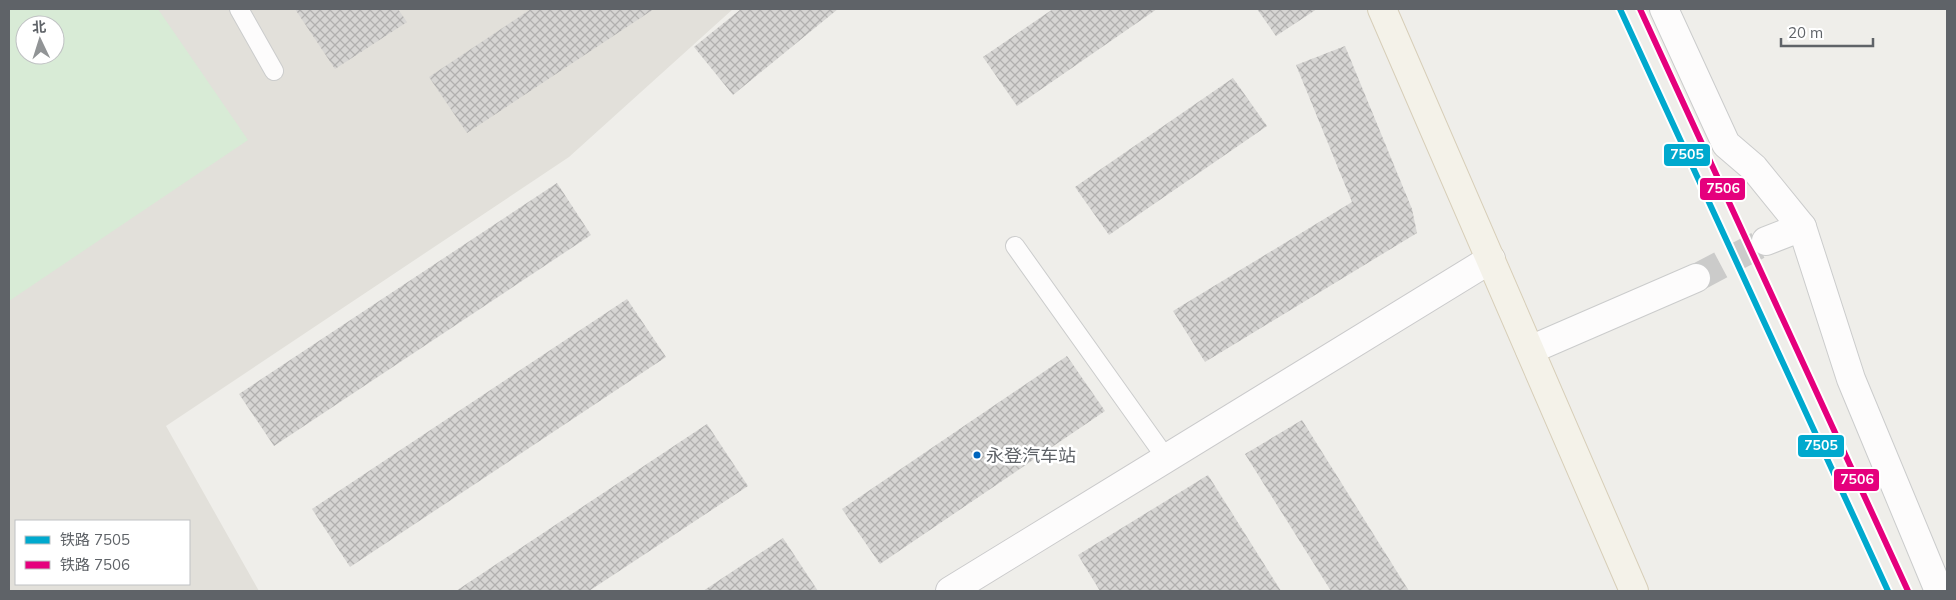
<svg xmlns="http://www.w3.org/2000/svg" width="1956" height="600" font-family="Mulish,'Noto Sans SC',sans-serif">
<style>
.education{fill:#e2e0da;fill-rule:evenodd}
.green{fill:#d8ebd6;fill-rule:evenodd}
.building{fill:url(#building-cross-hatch)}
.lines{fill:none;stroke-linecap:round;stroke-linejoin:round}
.street-tunnel{stroke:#cbcbca;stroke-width:28;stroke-dasharray:28 14;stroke-linecap:butt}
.lane-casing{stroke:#cbcccc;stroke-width:20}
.street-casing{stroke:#cbcccc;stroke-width:30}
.secondary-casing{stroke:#cacacb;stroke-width:30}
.primary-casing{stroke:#d7ceb8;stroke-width:30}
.lane{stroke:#fdfcfc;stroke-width:18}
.street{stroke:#fdfcfc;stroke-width:28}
.secondary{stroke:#fdfcfc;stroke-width:28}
.primary{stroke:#f4f2e9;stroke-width:28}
.rail-1-casing{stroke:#fff;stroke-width:10}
.rail-2-casing{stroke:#fff;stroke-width:10}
.rail-1{stroke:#00a9ce;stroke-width:6}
.rail-2{stroke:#e5007d;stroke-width:6}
.bus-dot{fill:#0065bd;stroke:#fff;stroke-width:2}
.labels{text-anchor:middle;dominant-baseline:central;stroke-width:5;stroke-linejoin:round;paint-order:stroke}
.bus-label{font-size:18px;fill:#5f6368;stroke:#fff;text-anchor:start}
.line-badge{stroke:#fff;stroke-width:2}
.badge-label{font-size:14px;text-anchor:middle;font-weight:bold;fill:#fff}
</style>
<defs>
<pattern id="building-cross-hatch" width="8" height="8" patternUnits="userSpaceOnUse" patternTransform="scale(1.25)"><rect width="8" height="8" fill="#d6d5d3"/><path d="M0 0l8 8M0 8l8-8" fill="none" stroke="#b1b0af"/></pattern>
</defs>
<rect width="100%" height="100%" fill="#efeeea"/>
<path class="education" d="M9,9h724l-164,148 -403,269 93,165h-250zM25,25h30v30h-30zM16,521h173v63h-173z"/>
<path class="green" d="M9,9h149l90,131 -239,161zM25,25h30v30h-30z"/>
<g class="building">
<path d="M295,9h103l9,13 -72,47z"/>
<path d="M531,9h123l-187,124 -38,-56z"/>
<path d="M741,9h97l-105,86 -39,-48z"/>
<path d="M1053,9h104l-140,97 -34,-49z"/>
<path d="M1257,9h60l-41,27z"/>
<path d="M1345,46l67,163 5,24 -212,129 -32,-51 179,-109 -56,-137z"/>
<path d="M1233,78l34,48 -158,109 -34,-48z"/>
<path d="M557,183l34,52 -317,211 -35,-52z"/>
<path d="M627,299l39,58 -316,210 -38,-58z"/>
<path d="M1067,356l38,55 -225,153 -38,-55z"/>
<path d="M1302,420l107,171h-78l-86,-137z"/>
<path d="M707,424l41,62 -159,105h-133z"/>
<path d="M1208,475l73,116h-181l-22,-36z"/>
<path d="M783,538l35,53h-115z"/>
</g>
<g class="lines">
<path class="street-tunnel" d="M1696,278l70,-37"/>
<g class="lane-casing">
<g id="lane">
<path d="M239,9l35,62"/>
<path d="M1015,246l151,212"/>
</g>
</g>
<g class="street-casing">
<g id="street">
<path d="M1664,9l62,135 28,24 48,59 49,152 88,212"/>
<path d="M1766,241l36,-14"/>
<path d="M1530,350l166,-72"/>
</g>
</g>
<g class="secondary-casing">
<path id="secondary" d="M950,591l541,-332"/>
</g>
<g class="primary-casing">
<path id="primary" d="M1382,9l252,582"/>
</g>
<use href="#lane" class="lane"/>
<use href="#street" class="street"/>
<use href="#secondary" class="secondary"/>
<use href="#primary" class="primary"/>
<g class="rail-1-casing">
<path id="rail-1" d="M1620,9l268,582"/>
</g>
<g class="rail-2-casing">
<path id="rail-2" d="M1640,9l268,582"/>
</g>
<use href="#rail-1" class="rail-1"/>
<use href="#rail-2" class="rail-2"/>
</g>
<circle class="bus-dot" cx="977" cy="455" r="4.5"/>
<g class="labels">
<g class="bus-label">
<text x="986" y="455">永登汽车站</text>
</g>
</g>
<g class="line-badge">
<rect x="1663" y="143" width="48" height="24" rx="5" fill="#00a9ce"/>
<rect x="1699" y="177" width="47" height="24" rx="5" fill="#e5007d"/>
<rect x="1797" y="434" width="48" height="24" rx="5" fill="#00a9ce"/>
<rect x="1833" y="468" width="47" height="24" rx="5" fill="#e5007d"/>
</g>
<g class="badge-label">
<text x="1687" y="159">7505</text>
<text x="1723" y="193">7506</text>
<text x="1821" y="450">7505</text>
<text x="1857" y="484">7506</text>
</g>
<rect width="1956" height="600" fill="none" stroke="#5f6368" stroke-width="20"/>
<rect x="15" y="520" width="175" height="65" fill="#ffffff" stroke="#bfc1c3"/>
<rect x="25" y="536" width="25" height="8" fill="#00a9ce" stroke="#bfc1c3"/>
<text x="60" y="545" font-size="15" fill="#5f6368">铁路 7505</text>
<rect x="25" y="561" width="25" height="8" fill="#e5007d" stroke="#bfc1c3"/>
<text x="60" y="570" font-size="15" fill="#5f6368">铁路 7506</text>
<g transform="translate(40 40) rotate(356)"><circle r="24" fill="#ffffff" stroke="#bfc1c3"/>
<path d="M0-4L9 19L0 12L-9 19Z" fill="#919496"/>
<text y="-8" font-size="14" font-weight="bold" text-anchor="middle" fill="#5f6368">北</text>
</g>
<path d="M1781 38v8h92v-8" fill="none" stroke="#5f6368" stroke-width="2.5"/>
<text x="1788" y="38" font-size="15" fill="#5f6368" stroke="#ffffff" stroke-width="4" paint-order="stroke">20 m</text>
</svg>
